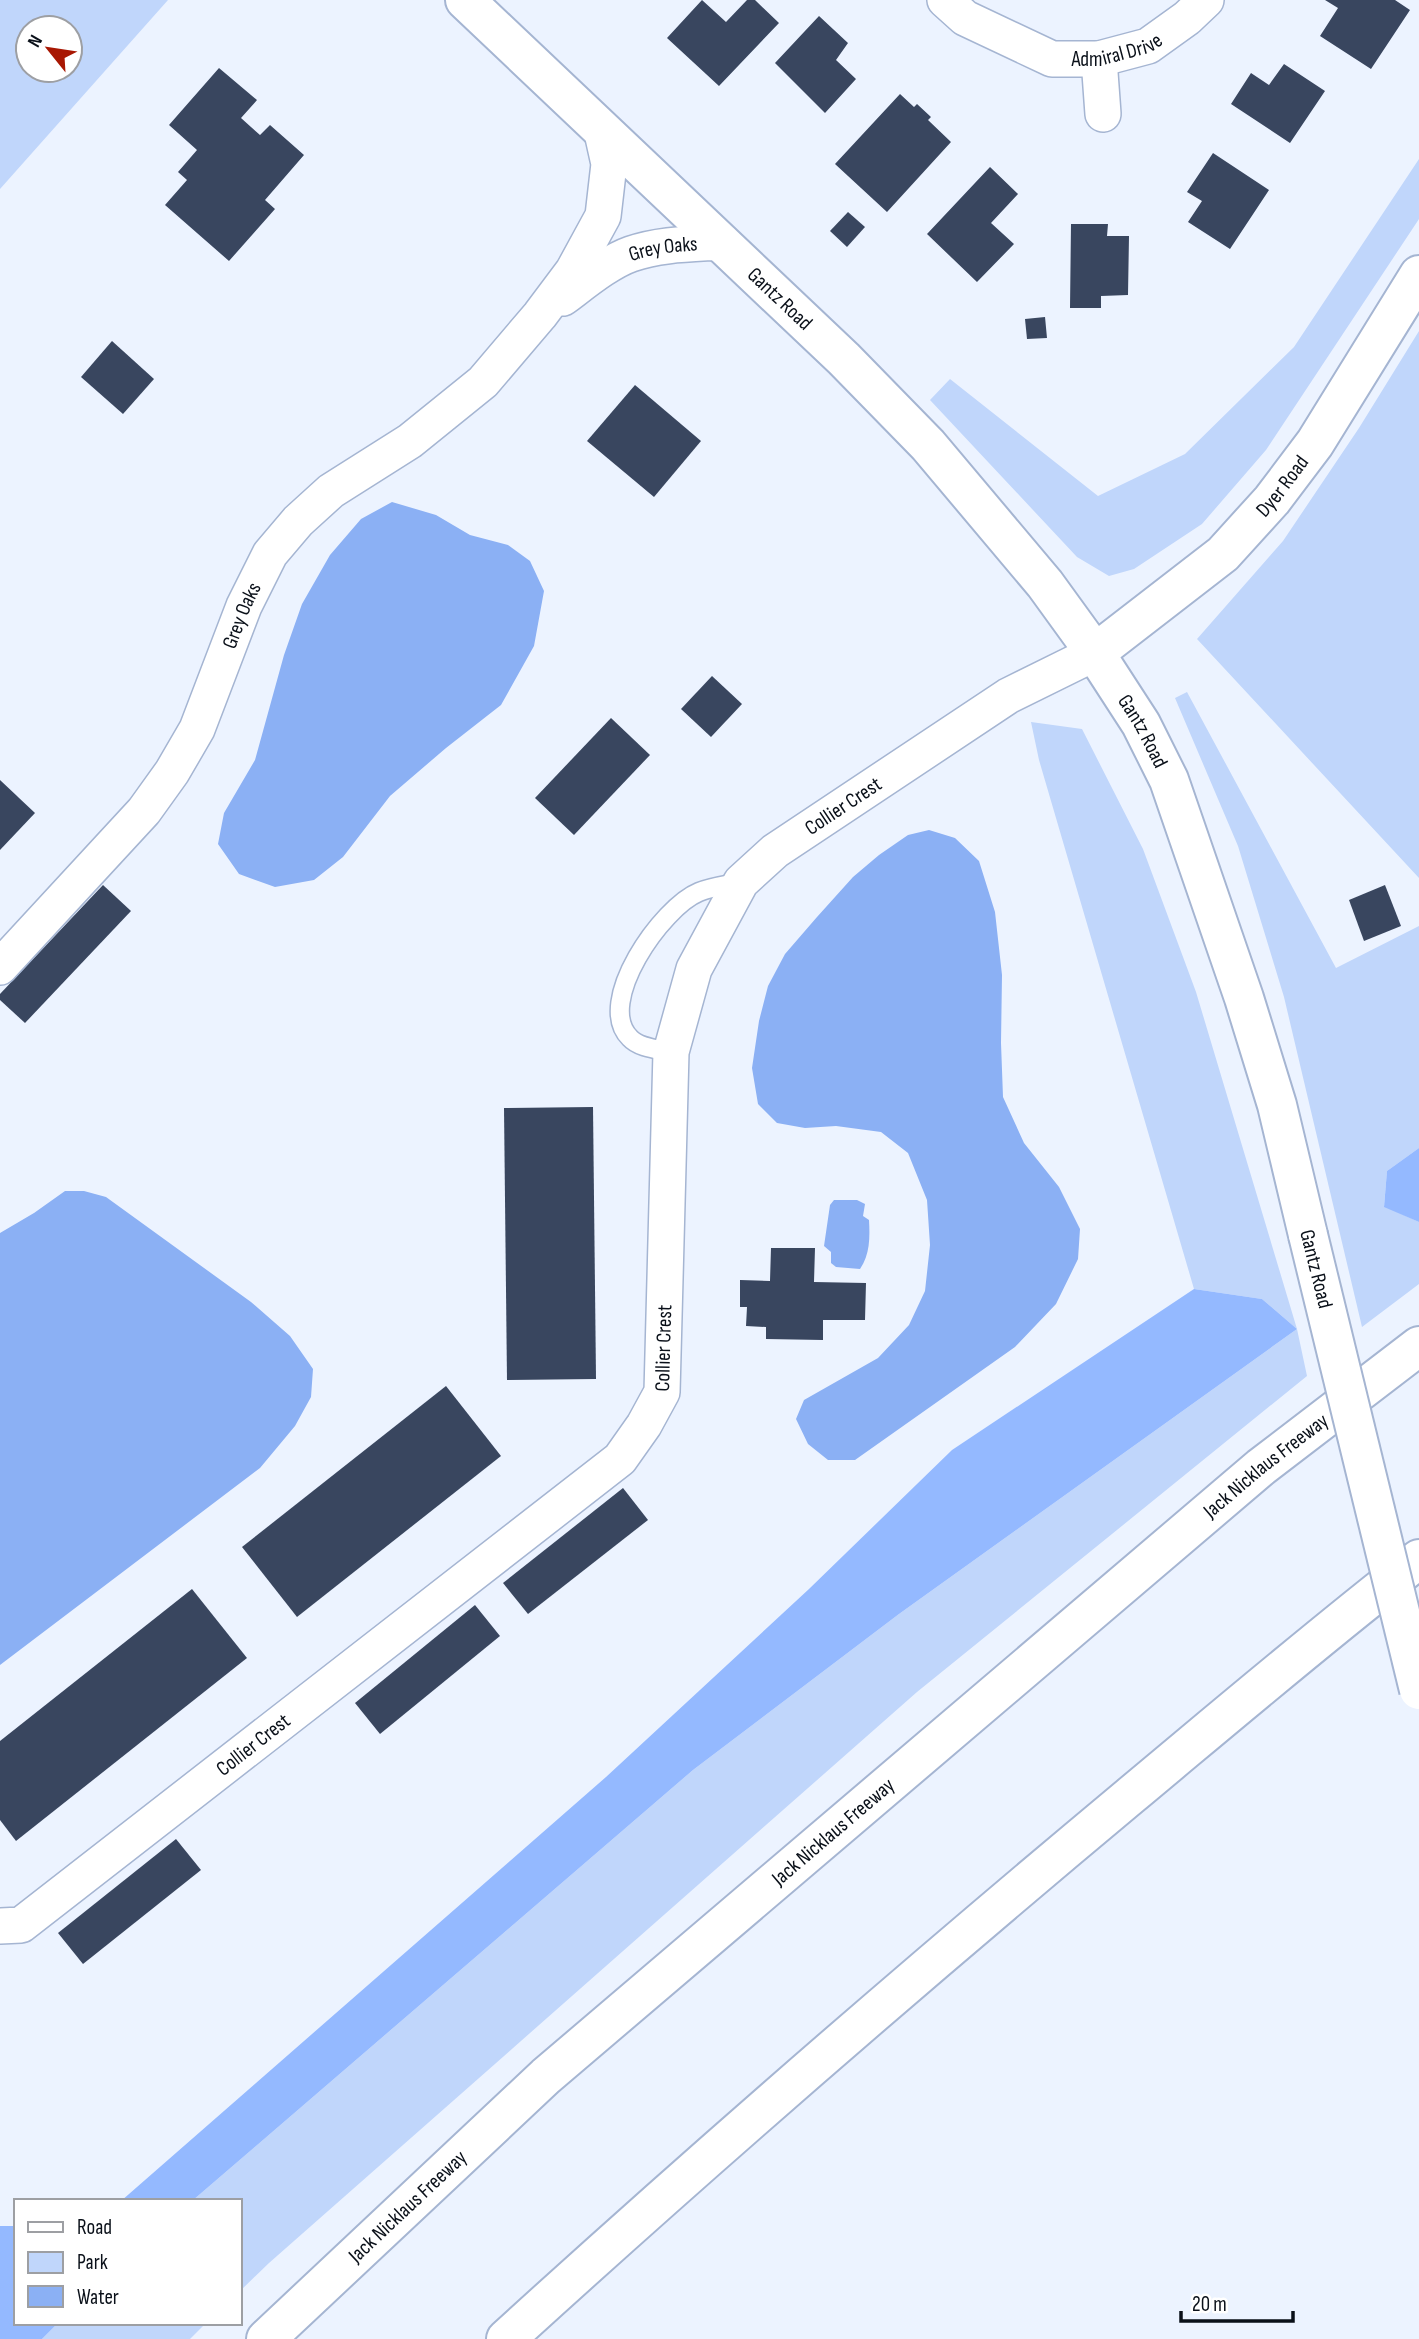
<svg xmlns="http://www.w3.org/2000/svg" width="1419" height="2339" font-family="'Sofia Sans Condensed',sans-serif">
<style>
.green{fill:#c0d6fb;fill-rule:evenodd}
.forest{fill:#94b9ff}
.water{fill:#8bb0f4}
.building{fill:#39465f}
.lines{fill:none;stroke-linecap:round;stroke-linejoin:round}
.service-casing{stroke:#a5b5d2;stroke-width:21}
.minor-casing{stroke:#a5b5d2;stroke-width:38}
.tertiary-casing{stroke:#a5b5d2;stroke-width:42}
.secondary-casing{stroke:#a5b5d2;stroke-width:42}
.motorway-casing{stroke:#a5b5d2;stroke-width:42}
.service{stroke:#fff;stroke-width:18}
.minor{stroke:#fff;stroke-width:35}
.tertiary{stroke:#fff;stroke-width:38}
.secondary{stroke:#fff;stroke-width:38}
.motorway{stroke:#fff;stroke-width:38}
.secondary-bridge-casing{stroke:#a5b5d2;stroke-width:42;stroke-linecap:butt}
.secondary-bridge{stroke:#fff;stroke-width:38}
.labels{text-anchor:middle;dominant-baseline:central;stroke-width:7;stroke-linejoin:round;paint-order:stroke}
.street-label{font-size:21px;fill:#0a1019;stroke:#fff}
</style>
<rect width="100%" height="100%" fill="#ecf3ff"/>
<g class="green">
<path d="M0,0h168l-168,189zM28,28h42v42h-42z"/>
<path d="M1419,159v60l-153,231 -64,74 -68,45 -25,7 -32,-19 -147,-157 20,-21 148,117 87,-42 109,-107z"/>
<path d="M1419,331v547l-222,-239 86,-98 76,-113z"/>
<path d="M1187,692l149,276 83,-42v222l-32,23 -3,35 35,16v62l-57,43 -78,-330 -46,-151 -63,-148z"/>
<path d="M1031,722l51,7 61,120 53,143 101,337 10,47 -390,316 -648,571 -29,28v-90h-48l501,-431 206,-156 398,-285 -35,-30 -68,-10 -155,-529z"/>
<path d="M58,2323h148l-16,16h-148z"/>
</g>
<g class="forest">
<path d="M1419,1148v74l-35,-15 3,-36z"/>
<path d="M1194,1289l68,10 35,30 -398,285 -206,156 -501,431h-71l485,-424 203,-188 143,-139z"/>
<path d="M0,2226h16v97h42l-16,16h-42z"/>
</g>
<g class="water">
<path d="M392,502l44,13 34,20 38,10 22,16 14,30 -10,55 -33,59 -55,43 -56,48 -47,61 -29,23 -39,7 -36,-13 -21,-30 6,-31 31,-53 29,-105 18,-51 28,-49 31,-36z"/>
<path d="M929,830l26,8 24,23 16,51 7,63 -1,68 2,54 21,46 35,44 21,42 -2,30 -22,45 -41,43 -160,113h-27l-20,-16 -12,-25 8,-19 74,-42 31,-33 16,-34 5,-46 -3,-45 -19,-47 -27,-21 -45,-6 -31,2 -28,-5 -19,-19 -6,-36 7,-47 9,-35 17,-32 32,-37 36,-40 26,-22 29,-20z"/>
<path d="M65,1191h19l22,6 145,105 39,34 23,33 -2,28 -16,29 -35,42 -260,197v-432l34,-20z"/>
<path d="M834,1200h23l8,4 -2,12 6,4c1,17 1,35 -9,49l-24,-2 -5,-4v-11l-7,-6 6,-41z"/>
</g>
<g class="building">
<path d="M702,0l24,22 21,-22h8l24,23 -60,63 -52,-48z"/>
<path d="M1325,0h70l15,10 -39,59 -51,-33 18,-28z"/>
<path d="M819,16l29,27 -12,17 20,19 -31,34 -50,-50z"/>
<path d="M1284,64l41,27 -35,52 -59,-39 20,-31 18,12z"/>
<path d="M219,68l38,32 -16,18 19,17 10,-10 34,30 -39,45 10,9 -46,52 -64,-56 22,-25 -9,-8 19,-22 -28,-25z"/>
<path d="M900,94l14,13 3,-3 14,13 -3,3 23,22 -64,70 -52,-48z"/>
<path d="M1213,153l56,37 -39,59 -42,-27 14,-21 -15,-9z"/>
<path d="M990,167l28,27 -27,29 23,21 -37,38 -50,-48z"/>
<path d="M848,212l17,15 -18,20 -17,-16z"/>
<path d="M1071,224h37l-1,12h22l-1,59 -27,1v12h-31z"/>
<path d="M1045,317l2,21 -20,1 -2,-20z"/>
<path d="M112,341l42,38 -31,35 -42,-37z"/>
<path d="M635,385l66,56 -47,56 -67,-56z"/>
<path d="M712,676l30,28 -31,33 -30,-28z"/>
<path d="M611,718l39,37 -76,80 -39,-37z"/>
<path d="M0,780l35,33 -35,37z"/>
<path d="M103,885l28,26 -106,112 -25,-23v-6z"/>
<path d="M1385,885l16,41 -37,15 -15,-41z"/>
<path d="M593,1107l3,272 -89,1 -3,-272z"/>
<path d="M771,1248h44l-1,34 52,1 -1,37h-42v20l-57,-1v-12l-20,-1 1,-19h-7v-27l30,1z"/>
<path d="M446,1386l55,70 -204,161 -55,-70z"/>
<path d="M623,1488l25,32 -120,94 -25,-31z"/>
<path d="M192,1589l55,69 -231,183 -16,-21v-79z"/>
<path d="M475,1605l25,31 -120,98 -25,-31z"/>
<path d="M176,1839l25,31 -118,94 -25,-31z"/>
</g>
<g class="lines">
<g class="service-casing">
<path id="service" d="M671,1052c-13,-3 -32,-4 -41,-14 -36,-35 32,-131 69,-146 12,-5 28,-7 42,-10"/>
</g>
<g class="minor-casing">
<g id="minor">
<path id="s1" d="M945,0l20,18 87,41h47l49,-13 39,-28 19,-18"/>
<path d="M1099,59l4,55"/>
<path id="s2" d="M563,298c19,-14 45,-36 68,-44 29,-10 60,-10 91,-12"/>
<path id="s3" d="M0,967l144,-156 28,-39 25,-43 47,-123 26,-52 28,-33 33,-30 79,-50 73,-59 57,-67 33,-44 30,-55 6,-52 -8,-36"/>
<path id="s4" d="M0,1926l21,-1 599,-466 24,-34 18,-33 9,-340 23,-83 47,-87 34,-31 233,-155 87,-43"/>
</g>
</g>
<g class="tertiary-casing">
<g id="tertiary">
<path id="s5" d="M1095,653l128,-99 49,-54 43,-57 104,-168"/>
</g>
</g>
<g class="secondary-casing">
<g id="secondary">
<path id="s6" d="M465,0l379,359 84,86 117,139 50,69 46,71 28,56 75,218 33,107 31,130"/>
</g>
</g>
<g class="motorway-casing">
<g id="motorway">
<path id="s7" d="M266,2339l280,-263 715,-609 158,-121"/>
<path d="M506,2339c204,-186 412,-366 624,-543 96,-80 191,-161 289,-237"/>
</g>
</g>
<use href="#service" class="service"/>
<use href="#minor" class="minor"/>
<use href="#tertiary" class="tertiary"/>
<use href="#secondary" class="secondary"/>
<use href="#motorway" class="motorway"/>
<g class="secondary-bridge-casing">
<path id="secondary-bridge" d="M1308,1235l111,455"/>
</g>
<use href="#secondary-bridge" class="secondary-bridge"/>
</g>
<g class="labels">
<g class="street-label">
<text stroke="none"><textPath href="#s1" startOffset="189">Admiral Drive</textPath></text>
<text stroke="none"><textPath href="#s2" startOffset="114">Grey Oaks</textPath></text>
<text stroke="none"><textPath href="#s6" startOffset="434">Gantz Road</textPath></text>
<text stroke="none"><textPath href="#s5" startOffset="252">Dyer Road</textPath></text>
<text stroke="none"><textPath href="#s3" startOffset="432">Grey Oaks</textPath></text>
<text stroke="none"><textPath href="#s6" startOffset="1001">Gantz Road</textPath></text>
<text stroke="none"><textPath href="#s4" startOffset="1512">Collier Crest</textPath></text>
<text transform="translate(1316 1269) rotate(76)">Gantz Road</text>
<text stroke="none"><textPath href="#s4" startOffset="903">Collier Crest</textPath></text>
<text stroke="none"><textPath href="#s7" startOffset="1328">Jack Nicklaus Freeway</textPath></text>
<text stroke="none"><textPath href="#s4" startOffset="315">Collier Crest</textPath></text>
<text stroke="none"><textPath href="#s7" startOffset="761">Jack Nicklaus Freeway</textPath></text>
<text stroke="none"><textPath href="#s7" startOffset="194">Jack Nicklaus Freeway</textPath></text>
</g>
</g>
<rect x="14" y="2199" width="228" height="126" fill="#ffffff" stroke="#9d9fa3" stroke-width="2"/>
<rect x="28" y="2222" width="35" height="10" fill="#ffffff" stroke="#9d9fa3" stroke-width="2"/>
<text x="77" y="2234" font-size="21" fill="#0a1019">Road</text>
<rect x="28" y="2252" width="35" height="21" fill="#c0d6fb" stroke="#9d9fa3" stroke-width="2"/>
<text x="77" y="2269" font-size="21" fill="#0a1019">Park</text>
<rect x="28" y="2286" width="35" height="21" fill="#8bb0f4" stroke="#9d9fa3" stroke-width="2"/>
<text x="77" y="2304" font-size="21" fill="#0a1019">Water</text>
<g transform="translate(49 49) rotate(300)"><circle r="33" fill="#ffffff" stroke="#9d9fa3" stroke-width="2"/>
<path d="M0-5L12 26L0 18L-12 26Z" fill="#a81703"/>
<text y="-10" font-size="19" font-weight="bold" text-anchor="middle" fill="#0a1019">N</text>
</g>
<path d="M1181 2311v10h112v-10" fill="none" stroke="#0a1019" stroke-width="3.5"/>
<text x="1192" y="2311" font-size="21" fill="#0a1019" stroke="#ffffff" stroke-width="5" paint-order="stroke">20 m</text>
</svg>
